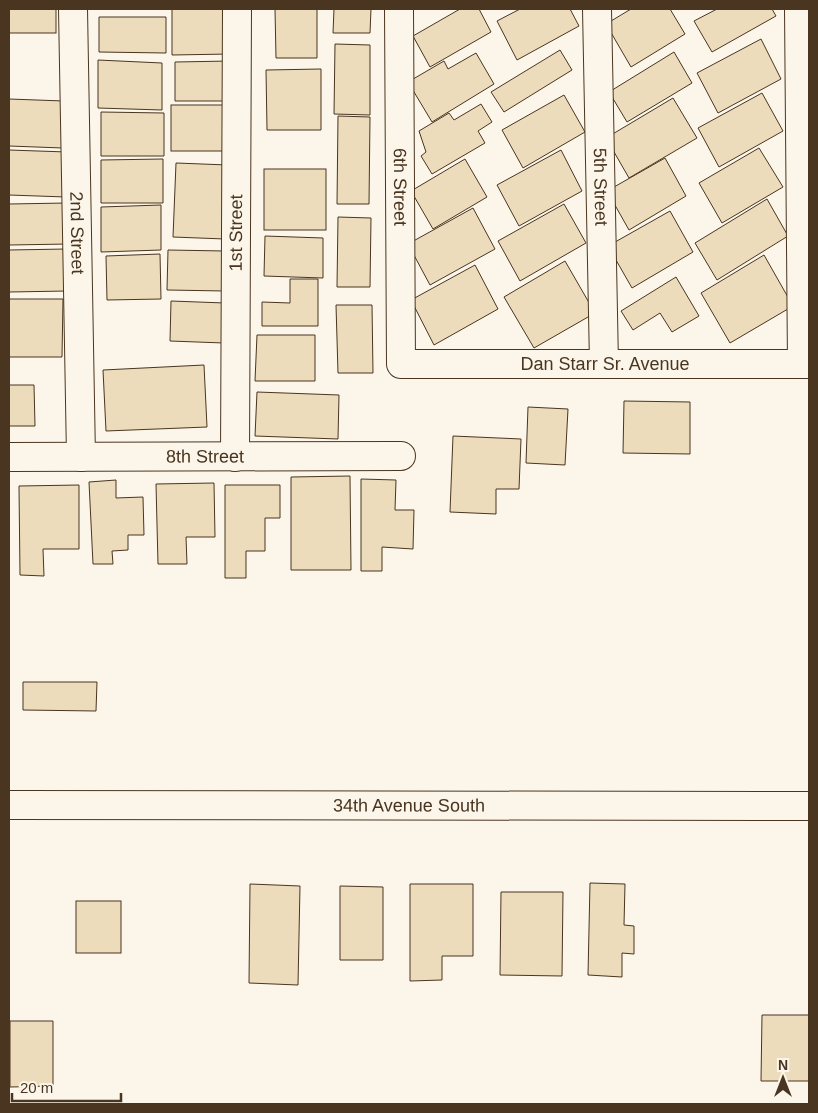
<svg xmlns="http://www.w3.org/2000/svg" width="818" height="1113" font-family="Arial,sans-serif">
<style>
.building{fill:#ecdcbc;stroke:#4a3520}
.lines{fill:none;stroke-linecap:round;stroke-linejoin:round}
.minor-casing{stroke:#4a3520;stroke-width:30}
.minor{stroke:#fbf6e9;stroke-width:28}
.labels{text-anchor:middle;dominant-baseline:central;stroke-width:4;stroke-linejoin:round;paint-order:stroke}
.street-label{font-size:18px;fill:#4a3520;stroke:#fbf6e9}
</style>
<rect width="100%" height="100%" fill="#fbf6e9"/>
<g class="building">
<rect x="9" y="9" width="47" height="24"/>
<path d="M172,9h58v45l-58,1z"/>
<path d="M275,9h42v49h-41z"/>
<path d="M334,9h37l-1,24h-37z"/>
<path d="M460,9h19l12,23 -61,35 -17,-31z"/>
<path d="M520,9h50l9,17 -62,34 -20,-39z"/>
<path d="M631,9h39l15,25 -54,33 -25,-43z"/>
<path d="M717,9h55l4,7 -64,36 -18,-31z"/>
<path d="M99,17h67v36l-67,-1z"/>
<path d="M761,39l20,40 -63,34 -21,-40z"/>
<path d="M335,44l35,1v70l-36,-1z"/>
<path d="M560,50l12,20 -68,42 -13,-20z"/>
<path d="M674,52l18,31 -65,39 -18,-30z"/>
<path d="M476,53l18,31 -62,38 -24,-40 36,-21 4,8z"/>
<path d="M98,60l64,3v47l-64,-2z"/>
<path d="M230,61v40h-55v-39z"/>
<path d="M321,69v61h-54l-1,-60z"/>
<path d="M762,93l21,38 -64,36 -21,-39z"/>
<path d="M564,95l21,37 -62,36 -21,-38z"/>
<path d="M673,98l24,40 -68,40 -23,-40z"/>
<path d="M9,99l55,2 -1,47 -54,-2z"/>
<path d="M481,104l11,18 -14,9 7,12 -53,31 -11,-18 5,-4 -7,-21 30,-18 5,7z"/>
<rect x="171" y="105" width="59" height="46"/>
<path d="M101,112l63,1v43h-63z"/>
<path d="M338,116l32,1 -1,87h-32z"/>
<path d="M759,148l24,39 -61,36 -23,-40z"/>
<path d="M9,150l58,2 -1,45 -57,-2z"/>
<path d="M561,150l21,41 -63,35 -22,-41z"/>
<path d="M665,158l21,38 -57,34 -22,-39z"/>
<path d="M163,159v44h-62v-43z"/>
<path d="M465,159l22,38 -54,32 -22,-38z"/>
<path d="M176,163l52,2 -3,74 -52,-2z"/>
<rect x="264" y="169" width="62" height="61"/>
<path d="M767,199l21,37 -71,44 -22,-37z"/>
<path d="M67,203l2,41 -60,1v-41z"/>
<path d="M564,204l22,39 -66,38 -22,-40z"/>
<path d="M161,205v45l-60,2v-45z"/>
<path d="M473,208l22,41 -65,36 -22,-41z"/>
<path d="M670,211l23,41 -61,36 -24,-42z"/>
<path d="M338,217l33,1 -1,69h-33z"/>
<path d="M265,236l58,2v40l-59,-2z"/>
<path d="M66,249l1,42 -58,1v-42z"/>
<path d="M168,250l57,1v40l-58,-1z"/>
<path d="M160,254l1,45 -54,1 -1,-44z"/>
<path d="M764,255l29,51 -63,37 -29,-50z"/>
<path d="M565,261l30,52 -61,35 -30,-51z"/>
<path d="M475,265l23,44 -64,36 -23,-45z"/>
<path d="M676,277l23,39 -27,16 -12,-19 -27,17 -12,-19z"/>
<path d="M290,279h28v47h-56v-24l28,1z"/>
<path d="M9,299h54l-1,58h-53z"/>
<path d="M171,301l54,2 -1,40 -54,-2z"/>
<path d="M336,305h36l1,68h-35z"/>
<path d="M257,335h58v46h-60z"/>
<path d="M204,365l3,62 -101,4 -3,-61z"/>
<path d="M9,385h25l1,41h-26z"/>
<path d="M257,392l82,3 -1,44 -83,-3z"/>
<path d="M624,401l66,1v52l-67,-1z"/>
<path d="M528,407l40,2 -3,56 -39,-2z"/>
<path d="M453,436l68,3 -2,50h-23v25l-46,-2z"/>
<path d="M350,476l1,94h-60v-93z"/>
<path d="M361,479l35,1 -1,30h19l-1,39 -31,-2v24h-21z"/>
<path d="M116,480v18l27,-1 1,38h-16v15l-16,1 1,13h-20l-4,-82z"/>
<path d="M214,483l1,54h-29l1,27h-29l-2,-80z"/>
<path d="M79,485v64h-36l1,27 -24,-1 -1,-89z"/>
<path d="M225,485h55v33h-15v33h-19v27h-21z"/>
<path d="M23,682h74l-1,29 -73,-1z"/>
<path d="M590,883l35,1 -1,41 10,1v28l-12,-1v24l-34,-2z"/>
<path d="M250,884l50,2 -2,99 -49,-2z"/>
<path d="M410,884h63v72h-31v24l-32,1z"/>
<path d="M340,886l43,1v73h-43z"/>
<path d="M501,892h62l-1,84 -62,-1z"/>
<rect x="76" y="901" width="45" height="52"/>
<path d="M762,1015h47v66h-48z"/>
<path d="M10,1021h43v65l-43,1z"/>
</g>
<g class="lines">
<g class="minor-casing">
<g id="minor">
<path id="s1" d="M73,9l8,448"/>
<path id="s2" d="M399,9l2,355h408"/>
<path id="s3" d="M597,9l7,355"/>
<path d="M799,9l3,355"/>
<path id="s4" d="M9,457l392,-1"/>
<path id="s5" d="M235,457l2,-448"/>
<path id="s6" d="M9,805l800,1"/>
</g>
</g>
<use href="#minor" class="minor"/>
</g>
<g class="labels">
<g class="street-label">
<text stroke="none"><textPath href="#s2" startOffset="178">6th Street</textPath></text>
<text stroke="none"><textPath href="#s3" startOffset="178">5th Street</textPath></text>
<text stroke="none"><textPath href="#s1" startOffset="224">2nd Street</textPath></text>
<text stroke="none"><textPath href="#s5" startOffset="224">1st Street</textPath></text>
<text stroke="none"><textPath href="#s2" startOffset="559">Dan Starr Sr. Avenue</textPath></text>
<text stroke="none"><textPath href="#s4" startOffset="196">8th Street</textPath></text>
<text stroke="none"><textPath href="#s6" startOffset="400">34th Avenue South</textPath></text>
</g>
</g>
<rect width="818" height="1113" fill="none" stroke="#4a3520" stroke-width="20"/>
<g transform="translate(783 1078)" stroke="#fbf6e9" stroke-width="4" paint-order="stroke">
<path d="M0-4L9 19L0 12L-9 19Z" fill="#4a3520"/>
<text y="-8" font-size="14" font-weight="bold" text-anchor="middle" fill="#4a3520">N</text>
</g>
<path d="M12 1093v8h109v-8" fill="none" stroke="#4a3520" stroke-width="2.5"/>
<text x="20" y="1093" font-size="15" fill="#4a3520" stroke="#fbf6e9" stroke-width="4" paint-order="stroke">20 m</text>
</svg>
